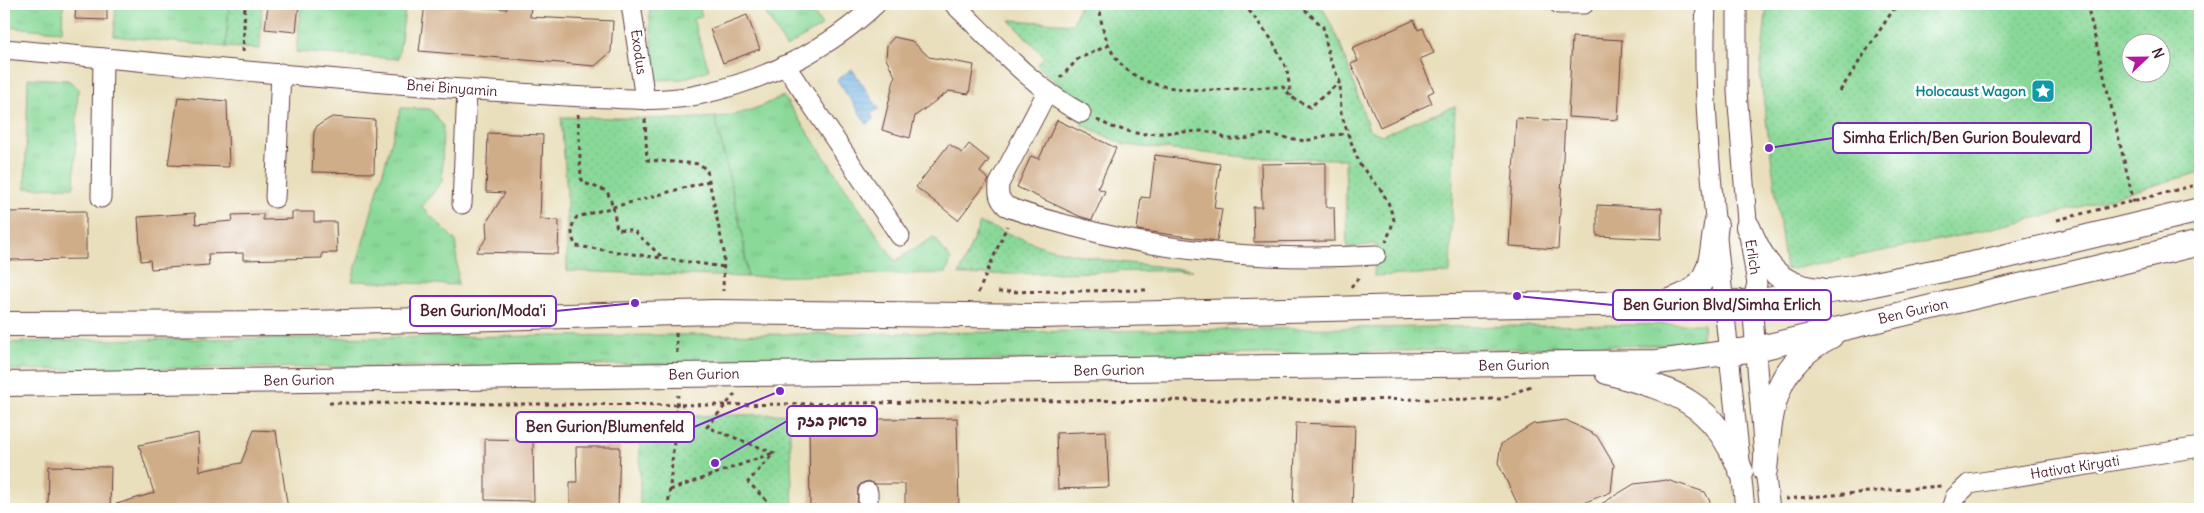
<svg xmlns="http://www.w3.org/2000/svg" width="2204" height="513" font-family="Delius,'Playpen Sans Hebrew',sans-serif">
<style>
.grass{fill:url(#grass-tufts);stroke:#6a7c62}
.park{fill:url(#park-dots);stroke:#6a7c62;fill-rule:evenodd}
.water{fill:url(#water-rules);stroke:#5a6886}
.building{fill:#d0ad89}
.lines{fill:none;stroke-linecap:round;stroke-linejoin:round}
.minor-casing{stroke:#623c41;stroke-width:21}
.major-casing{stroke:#623c41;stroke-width:26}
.path{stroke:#623c41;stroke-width:3;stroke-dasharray:4 4;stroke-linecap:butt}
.minor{stroke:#fff;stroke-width:19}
.major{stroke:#fff;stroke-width:24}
.labels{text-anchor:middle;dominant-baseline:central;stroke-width:5;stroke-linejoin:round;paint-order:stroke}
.street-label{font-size:14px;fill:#4a1f2b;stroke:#fff}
.culture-label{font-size:14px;font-weight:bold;fill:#0d838f;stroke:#fff;text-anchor:end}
.leader{fill:none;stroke:#7b2cbf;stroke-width:2}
.callout-dot{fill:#7b2cbf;stroke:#fff;stroke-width:2}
.callout{fill:#fff;stroke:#7b2cbf;stroke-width:2}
.callout-label{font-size:15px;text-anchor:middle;font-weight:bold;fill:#4a1f2b}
</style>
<defs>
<pattern id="grass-tufts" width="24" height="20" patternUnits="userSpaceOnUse" patternTransform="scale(1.25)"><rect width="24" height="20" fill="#8ad999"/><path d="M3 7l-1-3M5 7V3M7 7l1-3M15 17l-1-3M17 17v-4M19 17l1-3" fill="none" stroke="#79ba84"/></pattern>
<pattern id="park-dots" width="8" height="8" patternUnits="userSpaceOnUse" patternTransform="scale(1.25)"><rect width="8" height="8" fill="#8ad999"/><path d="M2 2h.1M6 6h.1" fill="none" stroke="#79ba84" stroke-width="1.8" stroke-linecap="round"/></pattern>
<pattern id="water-rules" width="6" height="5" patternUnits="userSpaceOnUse" patternTransform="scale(1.25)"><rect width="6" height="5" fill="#6bb1e2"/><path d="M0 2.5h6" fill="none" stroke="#5a8fb7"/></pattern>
</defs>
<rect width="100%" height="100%" fill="#fff"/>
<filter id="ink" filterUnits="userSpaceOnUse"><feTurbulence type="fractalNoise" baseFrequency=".02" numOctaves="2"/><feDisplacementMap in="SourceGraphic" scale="10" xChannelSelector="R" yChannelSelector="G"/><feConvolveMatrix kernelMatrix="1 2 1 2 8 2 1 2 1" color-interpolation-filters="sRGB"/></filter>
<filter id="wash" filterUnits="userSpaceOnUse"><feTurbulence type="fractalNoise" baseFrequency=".0096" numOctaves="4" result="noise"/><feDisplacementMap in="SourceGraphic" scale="20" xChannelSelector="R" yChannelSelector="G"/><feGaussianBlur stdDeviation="1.12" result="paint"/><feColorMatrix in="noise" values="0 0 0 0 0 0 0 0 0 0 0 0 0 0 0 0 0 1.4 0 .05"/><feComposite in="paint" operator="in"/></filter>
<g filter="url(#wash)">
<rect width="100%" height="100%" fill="#e9dfbc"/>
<g class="grass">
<path d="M4,4h59l-1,27 -58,-4z"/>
<path d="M116,4h113l-3,43 -112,-11z"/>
<path d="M301,4h105l-8,55 -102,-7z"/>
<path d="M649,4h49l4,12 -9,3 16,51 -27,9 -25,1 -3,-3z"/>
<path d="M760,4h48l14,22 -36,21z"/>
<path d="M28,78l40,2 10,8 -4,99 -49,1z"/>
<path d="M783,96l112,165 39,-24 17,23 -5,13 -199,4 -4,-41 -28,-119c25,-1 46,-10 68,-21z"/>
<path d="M401,108l29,1 13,16 -1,56 -20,26 34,34 2,44 -106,-4z"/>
<path d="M1704,324l-3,20 -782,18 -915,8v-27l72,-3 836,-7z"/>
</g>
<g class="park">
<path d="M229,4h33l-2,45 -34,-2z"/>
<path d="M1080,4h241l19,39 29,87 13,5 73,-29 -5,167 -76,3 2,-32 -29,4 -2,-89 -89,-1 -132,-13 -43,-21 6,-17 -19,-13 -31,-29 7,-8 -34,-37 63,4z"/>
<path d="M1767,4h433v168l-131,38 -110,26 -173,34 -26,-196zM2132,42h30v30h-30z"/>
<path d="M561,117l121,2 33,-2 28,120 4,40 -180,-6v-78z"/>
<path d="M980,223l67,25 62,13 83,9 -233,5z"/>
<path d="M789,414l4,95h-153v-92z"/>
</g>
<path class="water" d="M852,69l27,40 -8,5 3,5 -7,5 -30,-44z"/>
<g id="blocks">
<g class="building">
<path d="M76,4h31v16l-32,-1z"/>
<path d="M268,4h31l-3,28 -31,-3z"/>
<path d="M425,4h32l-1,2 51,3 1,-5h23l-1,13 83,4 -2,31 -16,14 -176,-15z"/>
<path d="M747,15l13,34 -37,14 -13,-34z"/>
<path d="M1414,20l4,10 5,-2 11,25 -14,6 14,32 -6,3 4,9 -52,24 -29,-63 7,-3 -6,-13z"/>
<path d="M894,37l18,4 17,16 45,8 -5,29 -20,-3 -34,25 -5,22 -28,-8 13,-54 -9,-17 1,-14z"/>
<path d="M1572,37l50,3 -4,80 -50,-3z"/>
<path d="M178,97l49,4 2,66 -61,-2z"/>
<path d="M332,117l43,3 -1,53 -62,-1 2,-40 3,-6z"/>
<path d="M1516,118l49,3 -7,128 -49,-3z"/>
<path d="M1057,120l59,28 -18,40 7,3 -13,29 -13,-4 -62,-29 14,-31 8,3z"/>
<path d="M488,133l55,2 -3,84 19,1 -1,34 -82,-2 11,-14 -1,-15 19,-30 -19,-1z"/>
<path d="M949,144l13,9 7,-9 20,16 -9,12 9,8 -31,40 -42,-33z"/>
<path d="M1155,155l65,9 -6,44 8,1 -5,32 -80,-11 4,-33 9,1z"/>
<path d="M1326,163v44h8l1,34 -81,1 -1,-35h9l-1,-43z"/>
<path d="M1597,205l65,3 -1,31 -64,-3z"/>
<path d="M86,211v48l-82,1v-48z"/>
<path d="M292,212h22v10h22l1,31h-15v5l-79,2v-7l-35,1 1,11 -58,4 -1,-9 -9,1 -3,-44 57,-4 1,11 37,-3 -1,-6 31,-1v6l29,-1z"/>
<path d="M957,418l2,91h-54v-25h-29l-8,-3 -6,2 -4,4 -1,22h-47l-1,-89z"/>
<path d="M1566,420l31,16 17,29 -3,27 -43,17h-48l-22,-46 3,-19 32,-20z"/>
<path d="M1296,423l59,2 -3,84h-59z"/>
<path d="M254,430l22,1 12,78h-174l-1,-4 41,-12 -15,-48 59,-12 2,38 41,-8z"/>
<path d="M1106,431l3,56 -51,2 -2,-56z"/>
<path d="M485,439l48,1 1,61 -49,-1z"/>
<path d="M576,447h44l-2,62h-48v-27h7z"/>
<path d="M49,466l62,1 -1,42h-62z"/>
<path d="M1667,480l38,12 9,17h-121l41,-25z"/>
</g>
</g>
</g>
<g filter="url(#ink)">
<use href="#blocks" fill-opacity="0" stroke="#623c41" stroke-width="1"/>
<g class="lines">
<g class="minor-casing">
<g id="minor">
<path d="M631,4l14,96"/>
<path d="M954,4c40,39 77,82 127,109"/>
<path d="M1559,4h25"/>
<path d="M1706,4c-4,79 3,156 11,234 9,91 19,181 28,271"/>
<path d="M1737,4v87l10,131 10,62 -5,18 13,168 5,39"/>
<path d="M4,49c162,14 324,31 486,42 41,3 81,6 122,7 30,2 61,3 90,-4 64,-14 127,-45 174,-90"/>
<path d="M785,65l115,171"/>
<path d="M1047,92l-48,92c-1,10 0,15 7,22 21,9 43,14 65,20 101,28 202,35 305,29"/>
<path d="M101,198l2,-140"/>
<path d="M275,198l6,-125"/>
<path d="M462,204l5,-114"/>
<path d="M868,509v-17"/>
<path d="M1951,509l4,-12 14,-13 231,-37"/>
</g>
</g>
<g class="major-casing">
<g id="major">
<path d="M1748,227c15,36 29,60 73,63"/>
<path d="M1669,301c43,-13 41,-37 47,-76"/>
<path d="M4,324l306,-1 405,-11 323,4 414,-10 300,-4 107,-15 123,-25 218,-52"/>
<path d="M1607,372c68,19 105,28 134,99"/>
<path d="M4,384l1653,-22 99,-13 444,-106"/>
<path d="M1765,470c6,-60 6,-103 66,-134"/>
</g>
</g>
<g class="path">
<path d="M1102,4c-4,11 1,26 5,37 25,68 121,45 176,46l8,10 19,10 30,-25"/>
<path d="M1244,4l28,36 15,30 4,26"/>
<path d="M1299,4l24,23 6,30 11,25 1,31 7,21 12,31 21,25 7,12 6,18 -8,22"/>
<path d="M2087,4l47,199"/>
<path d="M243,52l2,-48"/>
<path d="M1060,78l18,-19 31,-14"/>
<path d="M1840,91l57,-87"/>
<path d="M578,114l3,64 3,5 23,8 6,16 4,22 16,1 30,28"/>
<path d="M645,119l2,41 53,4 7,7 17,81 -1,39"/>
<path d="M1097,120l15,7 28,7 64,-3 12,2 10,6h18l22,-5 39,7 24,-6 19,-1"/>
<path d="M709,181l-132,36c-7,7 -6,21 -1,29l148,21"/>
<path d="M2057,220l143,-36"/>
<path d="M1351,287l10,-12"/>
<path d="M998,292l148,-2"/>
<path d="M978,293l29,-67"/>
<path d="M676,333l1,21"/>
<path d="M735,394l-28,33 67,26 -26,29 27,27"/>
<path d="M329,403l397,2 268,-4 507,-2 32,-14"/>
<path d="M670,490l103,-37"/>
<path d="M1785,499l156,-13"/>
<path d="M668,509l10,-114"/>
</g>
<use href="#minor" class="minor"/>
<use href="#major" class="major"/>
</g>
</g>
<defs>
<g id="sight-square" transform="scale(1.25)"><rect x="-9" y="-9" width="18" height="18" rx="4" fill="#0f9aa8" stroke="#fff"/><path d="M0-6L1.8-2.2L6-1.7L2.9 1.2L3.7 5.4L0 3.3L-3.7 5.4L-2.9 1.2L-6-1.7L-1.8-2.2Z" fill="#fff"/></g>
</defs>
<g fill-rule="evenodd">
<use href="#sight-square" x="2043" y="91"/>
</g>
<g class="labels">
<g class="street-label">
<text transform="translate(639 52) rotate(82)">Exodus</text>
<text transform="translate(452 88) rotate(4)">Bnei Binyamin</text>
<text transform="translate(1753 257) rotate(81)">Erlich</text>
<text transform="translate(1913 311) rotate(-13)">Ben Gurion</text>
<text transform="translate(1514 365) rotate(-1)">Ben Gurion</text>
<text transform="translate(1109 370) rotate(-1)">Ben Gurion</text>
<text transform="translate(704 374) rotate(-1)">Ben Gurion</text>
<text transform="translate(299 380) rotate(-1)">Ben Gurion</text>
<text transform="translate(2075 467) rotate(-9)">Hativat Kiryati</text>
</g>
<g class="culture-label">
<text x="2026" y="91">Holocaust Wagon</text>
</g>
</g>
<path class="leader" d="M1769 148L1833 138M1517 296L1613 305M635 303L556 311M715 463L787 421M780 391L694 427"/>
<g class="callout-dot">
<circle cx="1769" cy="148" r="5"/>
<circle cx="1517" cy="296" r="5"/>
<circle cx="635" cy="303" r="5"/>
<circle cx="715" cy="463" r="5"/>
<circle cx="780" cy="391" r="5"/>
</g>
<g class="callout">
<rect x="1833" y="123" width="258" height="30" rx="5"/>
<rect x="1613" y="290" width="218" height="30" rx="5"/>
<rect x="410" y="296" width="146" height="30" rx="5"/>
<rect x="787" y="406" width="90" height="30" rx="5"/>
<rect x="516" y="412" width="178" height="30" rx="5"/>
</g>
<g class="callout-label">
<text x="1962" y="143">Simha Erlich/Ben Gurion Boulevard</text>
<text x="1722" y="310">Ben Gurion Blvd/Simha Erlich</text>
<text x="483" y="316">Ben Gurion/Moda'i</text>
<text x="832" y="426">פראק בזק</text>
<text x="605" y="432">Ben Gurion/Blumenfeld</text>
</g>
<rect width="2204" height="513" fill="none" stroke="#fff" stroke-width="20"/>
<g transform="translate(2146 58) rotate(68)"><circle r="24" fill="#ffffff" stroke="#b7a5aa"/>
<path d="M0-4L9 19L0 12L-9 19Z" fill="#b5179e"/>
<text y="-8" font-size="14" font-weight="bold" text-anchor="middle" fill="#4a1f2b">N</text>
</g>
</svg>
